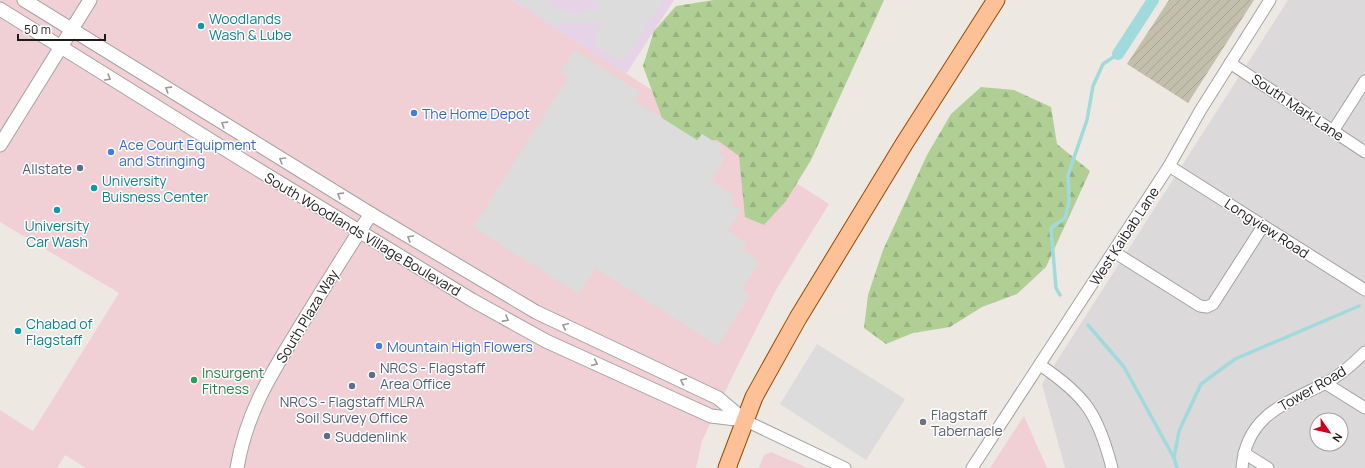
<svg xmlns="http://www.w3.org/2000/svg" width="1365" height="468" font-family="Manrope,sans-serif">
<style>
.residential{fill:#dbd9da;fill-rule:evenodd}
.commercial{fill:#f0d0d4}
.industrial{fill:#e7d3e7}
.construction{fill:url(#construction-furrows)}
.forest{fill:url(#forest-firs)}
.parking{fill:#dcdcdc}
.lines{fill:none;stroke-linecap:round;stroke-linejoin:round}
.stream{stroke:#a1dadd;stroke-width:3.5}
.canal{stroke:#a1dadd;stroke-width:12}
.minor-casing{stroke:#a3a3a3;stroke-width:13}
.tertiary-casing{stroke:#a3a3a3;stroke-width:15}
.primary-casing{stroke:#954b00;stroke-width:19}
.minor{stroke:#fff;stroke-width:11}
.tertiary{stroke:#fff;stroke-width:13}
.primary{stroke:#fec097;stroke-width:17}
.oneway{stroke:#999}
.culture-dot{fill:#0f9aa8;stroke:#fff;stroke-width:1.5}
.shop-dot{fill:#3f7fe0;stroke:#fff;stroke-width:1.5}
.service-dot{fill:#5c6f8a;stroke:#fff;stroke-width:1.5}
.leisure-dot{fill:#2e9e5b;stroke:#fff;stroke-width:1.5}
.worship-dot{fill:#6b7280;stroke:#fff;stroke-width:1.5}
.labels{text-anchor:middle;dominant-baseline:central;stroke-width:3;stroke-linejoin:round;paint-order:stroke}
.culture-label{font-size:14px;fill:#0d838f;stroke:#fff;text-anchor:start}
.street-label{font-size:14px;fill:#1c1c1c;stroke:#fff}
.shop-label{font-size:14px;fill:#366cbe;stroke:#fff;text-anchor:start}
.service-label{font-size:14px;fill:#4e5e75;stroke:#fff;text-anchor:start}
.leisure-label{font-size:14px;fill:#27864d;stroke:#fff;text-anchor:start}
.worship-label{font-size:14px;fill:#5b616d;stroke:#fff;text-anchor:start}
</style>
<defs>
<pattern id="construction-furrows" width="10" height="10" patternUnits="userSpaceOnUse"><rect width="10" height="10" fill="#c3bfad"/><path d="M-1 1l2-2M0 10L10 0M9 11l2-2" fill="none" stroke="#a7a494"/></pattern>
<pattern id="forest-firs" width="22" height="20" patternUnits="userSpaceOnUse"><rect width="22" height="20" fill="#b0cf95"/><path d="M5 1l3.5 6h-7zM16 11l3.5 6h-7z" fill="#97b180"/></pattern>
</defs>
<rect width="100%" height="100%" fill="#eee8e2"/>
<path class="residential" d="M1288,0h77v468h-300l-23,-84zM1317,420h24v24h-24z"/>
<g class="commercial">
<path d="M0,0h512l317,204 -53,86 -42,83 -32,68 -6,27h-610l-21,-13 -8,13h-57v-58l33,21 86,-138 -119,-71z"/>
<path d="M1024,416l23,52h-57l7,-11z"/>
<path d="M771,452l37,16h-49l5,-13z"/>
</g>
<path class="industrial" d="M512,0h162l-48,74z"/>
<path class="construction" d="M1169,0h85l-66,103 -61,-39z"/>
<g class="forest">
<path d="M714,0h170l-73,160 -25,41 -22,24 -19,-8 -6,-61 -22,-16 -23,2 -28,-13 -23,-63 11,-35 22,-25z"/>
<path d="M981,87l33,3 37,17 6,37 33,27 -44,96 -29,27 -35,13 -32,20 -37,6 -27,11 -22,-16 4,-33 15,-45 44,-95 24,-41z"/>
</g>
<g class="parking">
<path d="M516,0h32l3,4 13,7 11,2 25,-4 -9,-9h73l-38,58 -9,2 -23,-16v-7l7,-12v-2l-48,1z"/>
<path d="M574,50l66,42 -5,9 62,39 5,-6 21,13 -4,7 6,4 -14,23 24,15 -4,8 10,6 -13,21 19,12 -4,7 17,11 -18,28 8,6 -32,51 -123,-78 -16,26 -106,-67 95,-149 -8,-5z"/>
<path d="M817,344l88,55 -39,61 -86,-56z"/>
</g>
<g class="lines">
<g class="stream">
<path d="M1060,295l-4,-7 -5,-60 14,-10 4,-16 -1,-27 19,-55 6,-34 10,-22 15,-10"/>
<path d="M1088,325l36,42 50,91"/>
<path d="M1177,468l-3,-10 5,-27 22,-47 34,-25 124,-53"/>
</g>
<path class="canal" d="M1118,54l35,-54"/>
<g class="minor-casing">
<g id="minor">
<path d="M1230,63l135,89"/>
<path d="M1333,131l32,-50"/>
<path d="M1169,166l196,124"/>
<path d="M1114,252l86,54 7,1 6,-3 50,-78"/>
<path d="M1040,365c46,31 58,49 72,103"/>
<path d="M1325,383l40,25"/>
<path d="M744,420l101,48"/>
<path d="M1244,453l24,15"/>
<path d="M972,468l197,-302 31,-55 70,-111"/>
<path d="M1242,468c4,-52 42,-64 82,-84 16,-8 29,-20 41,-32"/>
</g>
</g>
<g class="tertiary-casing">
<g id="tertiary">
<path d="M24,0l347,214 165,98 182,86 26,22"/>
<path d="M0,9l244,152 228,139 74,41 165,75 33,4"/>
<path d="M0,145l90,-145"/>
<path d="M237,468c10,-60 38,-100 69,-151 21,-34 42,-69 65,-103"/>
</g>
</g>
<g class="primary-casing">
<path id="primary" d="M727,468l27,-71 44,-79 106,-174 92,-144"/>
</g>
<use href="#minor" class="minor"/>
<use href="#tertiary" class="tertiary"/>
<use href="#primary" class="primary"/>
</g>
<defs><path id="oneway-chevron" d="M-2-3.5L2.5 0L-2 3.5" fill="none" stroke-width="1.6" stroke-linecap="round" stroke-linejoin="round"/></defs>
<g class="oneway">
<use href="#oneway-chevron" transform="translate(108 78) rotate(31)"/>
<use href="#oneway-chevron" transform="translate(168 89) rotate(-148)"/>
<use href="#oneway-chevron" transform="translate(224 124) rotate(-148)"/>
<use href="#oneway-chevron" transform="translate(282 160) rotate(-149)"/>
<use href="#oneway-chevron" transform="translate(340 195) rotate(-148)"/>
<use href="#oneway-chevron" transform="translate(410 238) rotate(-149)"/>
<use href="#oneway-chevron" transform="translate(506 319) rotate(29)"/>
<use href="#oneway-chevron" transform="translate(565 326) rotate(-155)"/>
<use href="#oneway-chevron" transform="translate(595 363) rotate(24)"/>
<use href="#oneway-chevron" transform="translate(683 381) rotate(-155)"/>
</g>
<g class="culture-dot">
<circle cx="201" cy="26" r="4"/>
<circle cx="94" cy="188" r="4"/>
<circle cx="57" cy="210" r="4"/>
<circle cx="18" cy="331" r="4"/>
</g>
<g class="shop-dot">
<circle cx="414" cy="113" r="4"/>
<circle cx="111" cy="152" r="4"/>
<circle cx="379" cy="346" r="4"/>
</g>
<g class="service-dot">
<circle cx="80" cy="168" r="4"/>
<circle cx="372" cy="375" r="4"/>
<circle cx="352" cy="386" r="4"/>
<circle cx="327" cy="436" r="4"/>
</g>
<circle class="leisure-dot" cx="194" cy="380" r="4"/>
<circle class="worship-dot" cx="923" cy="422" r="4"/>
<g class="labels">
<g class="culture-label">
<text x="209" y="18">Woodlands<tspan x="209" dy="16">Wash &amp; Lube</tspan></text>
<text x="102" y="180">University<tspan x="102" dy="16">Buisness Center</tspan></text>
<text x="57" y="225" text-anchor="middle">University<tspan x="57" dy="16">Car Wash</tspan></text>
<text x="26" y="323">Chabad of<tspan x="26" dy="16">Flagstaff</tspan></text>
</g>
<g class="street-label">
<text transform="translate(1298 107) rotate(34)">South Mark Lane</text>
<text transform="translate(1267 228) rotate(33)">Longview Road</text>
<text transform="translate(363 234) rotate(31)">South Woodlands Village Boulevard</text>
<text transform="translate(1124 236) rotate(-57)">West Kaibab Lane</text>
<text transform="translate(307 316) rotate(-59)">South Plaza Way</text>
<text transform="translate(1312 388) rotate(-30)">Tower Road</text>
</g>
<g class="shop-label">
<text x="422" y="113">The Home Depot</text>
<text x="119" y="144">Ace Court Equipment<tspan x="119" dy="16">and Stringing</tspan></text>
<text x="387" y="346">Mountain High Flowers</text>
</g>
<g class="service-label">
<text x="72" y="168" text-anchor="end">Allstate</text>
<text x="380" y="367">NRCS - Flagstaff<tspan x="380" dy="16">Area Office</tspan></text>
<text x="352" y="401" text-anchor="middle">NRCS - Flagstaff MLRA<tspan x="352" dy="16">Soil Survey Office</tspan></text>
<text x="335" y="436">Suddenlink</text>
</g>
<g class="leisure-label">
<text x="202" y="372">Insurgent<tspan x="202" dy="16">Fitness</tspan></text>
</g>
<g class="worship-label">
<text x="931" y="414">Flagstaff<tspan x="931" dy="16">Tabernacle</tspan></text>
</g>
</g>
<g transform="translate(1329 432) rotate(124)"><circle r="19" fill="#ffffff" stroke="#a4a4a4"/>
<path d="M0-3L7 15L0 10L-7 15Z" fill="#c90022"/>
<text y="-6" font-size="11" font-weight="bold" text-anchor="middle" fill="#1c1c1c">N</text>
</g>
<path d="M18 34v6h87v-6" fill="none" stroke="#1c1c1c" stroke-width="2"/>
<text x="24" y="34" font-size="12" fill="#1c1c1c" stroke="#ffffff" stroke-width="3" paint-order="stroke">50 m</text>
</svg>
